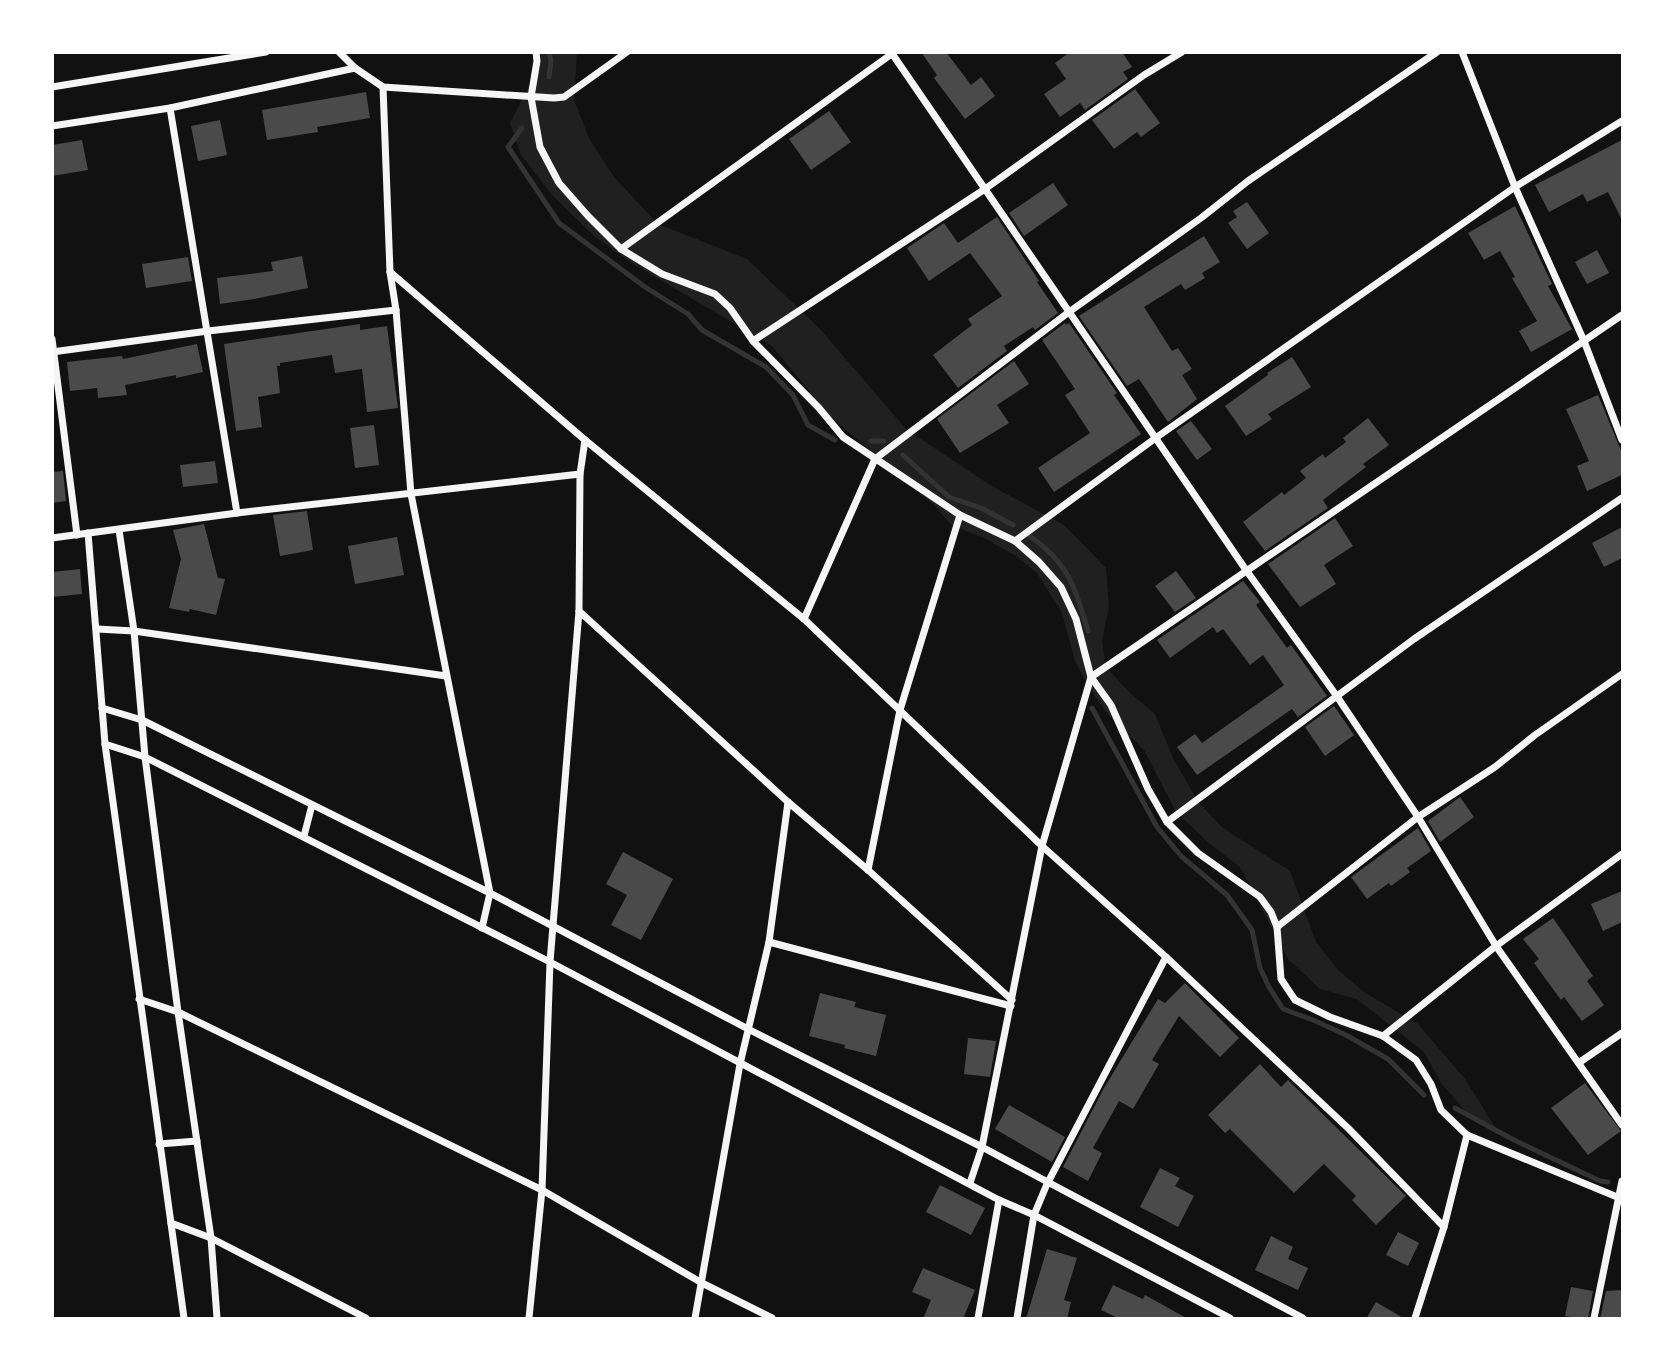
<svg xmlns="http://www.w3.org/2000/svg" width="1675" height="1371" font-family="Inter,sans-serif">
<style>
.green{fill:#202020}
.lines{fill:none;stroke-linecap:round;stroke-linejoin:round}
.stream{stroke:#333;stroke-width:5}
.building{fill:#4a4a4a}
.minor{stroke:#f5f5f5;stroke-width:7}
</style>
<rect width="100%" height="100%" fill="#111"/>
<path class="green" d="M540,53h37l-3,47 15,38 25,39 44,47 89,35 73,70 86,100 84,56 74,40 42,43 3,39 -7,34 4,26 24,26 25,21 18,44 25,44 25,26 67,43 26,71 22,28 26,22 54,32 47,55 30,48 -21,-6 -33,-38 -17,-31 -67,-53 -37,-10 -32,-30 -48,-92 -30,-23 -34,-32 -32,-62 -38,-38 -16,-23 -15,-28 -13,-48 -25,-40 -21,-17 -32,-18 -33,-13 -17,-20 -104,-89 -58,-70 -142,-84 -36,-26 -42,-41 -31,-40 -11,-32 31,-61z"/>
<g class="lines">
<g class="stream">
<path d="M549,77l2,-16 -2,-9"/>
<path d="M522,128l-14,19 51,76 86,64 43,27 14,16 64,37 27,28 15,30 27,15"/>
<path d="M871,441h13"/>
<path d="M903,455l46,42 32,11 32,17"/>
<path d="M1030,536c40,29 44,50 58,95"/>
<path d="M1092,708l65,119 24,29 46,39 25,35 8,38 9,19 14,22 30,11 33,15 42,24 36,36"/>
<path d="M1455,1108l57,31 88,42 8,1"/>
</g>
</g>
<g class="building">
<path d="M921,52h25l25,33 10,-8 14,19 -30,23 -31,-41 3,-3z"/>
<path d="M1070,52h52l10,15 -9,5 5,7 -43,31 -5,-7 -20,14 -16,-23 22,-15 -11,-16z"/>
<path d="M1135,89l25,34 -19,14 -4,-5 -23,17 -22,-29z"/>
<path d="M366,92l4,26 -53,9 1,5 -51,8 -5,-30z"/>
<path d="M829,111l22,31 -40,28 -22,-31z"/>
<path d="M220,120l7,35 -29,6 -7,-35z"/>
<path d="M82,140l6,30 -36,6v-31z"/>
<path d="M1622,140v80l-14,-28 -21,10 -4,-8 -34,18 -14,-27z"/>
<path d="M1053,183l15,22 -44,31 -15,-23z"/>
<path d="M1247,202l22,31 -22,16 -19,-26 9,-6 -4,-6z"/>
<path d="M1515,206l37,78 -4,2 24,43 -41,23 -12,-21 18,-10 -25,-43 3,-1 -15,-26 -16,9 -16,-27z"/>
<path d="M997,217l42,64 -2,1 21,31 -23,17 -2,-3 -29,19 3,5 -49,37 -25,-33 39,-30 -4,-6 34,-23 -32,-43 -41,28 -22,-33 37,-25 14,20z"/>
<path d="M1204,236l16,26 -18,11 3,5 -20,12 -4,-6 -37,23 28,44 6,-3 14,21 -10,6 15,24 -29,23 -29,-43 -12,7 -48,-70z"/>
<path d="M1597,250l12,23 -22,11 -12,-22z"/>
<path d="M302,256l6,32 -54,11 -34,5 -3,-26 56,-7 -2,-9z"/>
<path d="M188,257l4,24 -46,7 -4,-24z"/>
<path d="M1065,323l1,2 3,-2 48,70 -3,2 27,39 -87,58 -16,-24 52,-35 -25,-38 10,-6 -33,-49z"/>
<path d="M360,324v6l27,-4 11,82 -31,4 -5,-43 -27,4 -3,-18 -52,8v3h-3l3,27 -22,4 4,30 -26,4 -12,-87z"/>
<path d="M197,344l6,28 -27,6v-3l-51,10 2,10 -29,3 -1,-10 -27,3 -3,-29 55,-6 1,3z"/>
<path d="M1292,357l19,30 -43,27 4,5 -26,17 -21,-30 43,-31 -1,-2z"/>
<path d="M1014,361l15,23 -32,21 12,18 -49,30 -23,-34z"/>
<path d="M1598,395l24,58v22l-35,16 -10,-25 12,-5 -23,-52z"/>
<path d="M1368,418l21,27 -26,19 3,3 -43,33 5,8 -63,43 -22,-29 39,-30 2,3 22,-17 -6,-7 23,-17 2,4 21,-16 -3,-4z"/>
<path d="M1191,421l21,28 -15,11 -21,-29z"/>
<path d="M374,425l5,40 -24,3 -5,-40z"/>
<path d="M215,461l3,22 -35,4 -3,-22z"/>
<path d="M63,471l3,30 -14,2v-31z"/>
<path d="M307,511l6,39 -33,6 -7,-41z"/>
<path d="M1335,518l18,28 -29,19 12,19 -36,23 -32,-43z"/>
<path d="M204,524l14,54 7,1 -9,36 -26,-6 -1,3 -20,-4 12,-49 -8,-29z"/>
<path d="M1622,527v31l-18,9 -12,-24z"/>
<path d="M397,537l7,38 -49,9 -7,-38z"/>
<path d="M80,569l2,25 -30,3v-25z"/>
<path d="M1176,571l20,27 -21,14 -20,-26z"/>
<path d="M1243,581l17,21 -4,3 31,43 4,-3 36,51 -29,21 -6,-8 -95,66 -20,-28 18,-13 7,9 82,-58 -21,-30 -13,10 -27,-36 -6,4 -4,-6 -43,31 -13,-18z"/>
<path d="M1334,706l20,29 -29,21 -20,-29z"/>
<path d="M1460,797l14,20 -34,25 -12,-21z"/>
<path d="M1418,828l13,23 -24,17 3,4 -19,14 -2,-3 -22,16 -16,-22z"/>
<path d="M623,852l50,27 -32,61 -30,-15 16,-30 -21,-11z"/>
<path d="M1622,891v31l-19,9 -12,-27z"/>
<path d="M1553,918l40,58 -6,5 17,24 -22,16 -18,-24 -3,3 -27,-37 5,-4 -16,-20z"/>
<path d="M1185,983l54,55 -19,19 -41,-41 -27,44 7,4 -26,45 -14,-8 -26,47 9,5 -14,28 -25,-14 41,-79 54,-89 7,4z"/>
<path d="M820,993l36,9 -2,5 32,8 -10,41 -32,-8 1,-3 -36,-9z"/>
<path d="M968,1038l28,3 -6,36 -26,-3z"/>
<path d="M1260,1064l21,23 7,-7 118,116 -30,29 -24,-25 4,-4 -32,-32 -30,29 -64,-64 -5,4 -17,-18z"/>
<path d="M1585,1083l36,48 -33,24 -37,-47z"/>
<path d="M1009,1105l56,32 -13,25 -57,-33z"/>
<path d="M1160,1168l20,10 -5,8 19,10 -16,31 -38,-20z"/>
<path d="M940,1185l45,23 -14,27 -45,-23z"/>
<path d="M1398,1232l21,11 -11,23 -22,-11z"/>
<path d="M1271,1236l22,11 -5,12 20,9 -10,22 -43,-20z"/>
<path d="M1047,1249l30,9 -13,42 7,2 -4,17h-41z"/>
<path d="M923,1268l52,22 -12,29h-40l8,-19 -19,-8z"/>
<path d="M1113,1285l30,14 2,-4 43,24h-68l-19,-9z"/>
<path d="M1571,1287l22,4 -5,28 -23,-3z"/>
<path d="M1622,1290v29h-22l6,-28z"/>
<path d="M1376,1302l29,17h-39z"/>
</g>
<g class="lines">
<g class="minor">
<path d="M339,52l16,16 28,19 171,11 10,-1 63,-45"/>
<path d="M536,52l1,9 -6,36 9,50 19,36 29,33 33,33 41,25 53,20 15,14 23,33 66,67 24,29 117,78 55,26 24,21 22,25 15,32 15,58 20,28 37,84 19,33 31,31 62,44 11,15 6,15 4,52 14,21 35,17 53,19 33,24 15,24 10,26 26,25 155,64"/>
<path d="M891,52l355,518 90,125 82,122 78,129 126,179"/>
<path d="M1462,52l53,135 69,154 38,99"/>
<path d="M52,87l214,-35"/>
<path d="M383,87l7,185 6,38 15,184 79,399 -8,35"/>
<path d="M170,108l67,405"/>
<path d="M52,126l118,-18 185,-40"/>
<path d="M621,249l272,-196"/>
<path d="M390,272l195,168 219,179 238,227 124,111 183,172 95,98"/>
<path d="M52,339l25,196"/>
<path d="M753,341l232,-152 159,-114 38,-23"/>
<path d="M52,352l156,-21 188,-21"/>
<path d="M119,530l15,101 11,126 33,255 33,226 6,80"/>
<path d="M88,533l17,211 79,574"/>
<path d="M52,538l185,-25 343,-39"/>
<path d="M1015,541l142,-104 358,-250 107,-66"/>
<path d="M579,611l209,191 80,68 144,130"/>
<path d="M804,619l71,-160 194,-147 132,-94 47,-37 189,-129"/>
<path d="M97,629l37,2 312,45"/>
<path d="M102,708l40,12 348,173 260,137 232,117 321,171"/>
<path d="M105,744l40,13 405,205 449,238 35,15 196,103"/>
<path d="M1167,822l247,-183 208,-141"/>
<path d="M304,836l8,-31"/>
<path d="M868,870l32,-160 60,-195"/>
<path d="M1277,927l141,-110 77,-50 40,-32 87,-61"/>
<path d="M769,942l242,64"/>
<path d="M139,999l39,13 364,178 160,93 70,35"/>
<path d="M1383,1036l113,-90 126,-92"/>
<path d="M1580,1062l42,-29"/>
<path d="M159,1144l38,-3"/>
<path d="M970,1183l12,-36 60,-301 49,-169 531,-362"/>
<path d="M171,1223l40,15 155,80"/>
<path d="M529,1318l13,-128 8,-228 29,-351 1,-137 5,-34"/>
<path d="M695,1318l45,-254 29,-122 19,-140"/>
<path d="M978,1318l21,-118"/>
<path d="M1017,1318l17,-103 13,-31 119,-227"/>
<path d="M1415,1318l29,-91 23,-92"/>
<path d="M1594,1318l28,-137"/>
</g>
</g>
<rect width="1675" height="1371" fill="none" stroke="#ffffff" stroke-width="108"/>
</svg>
